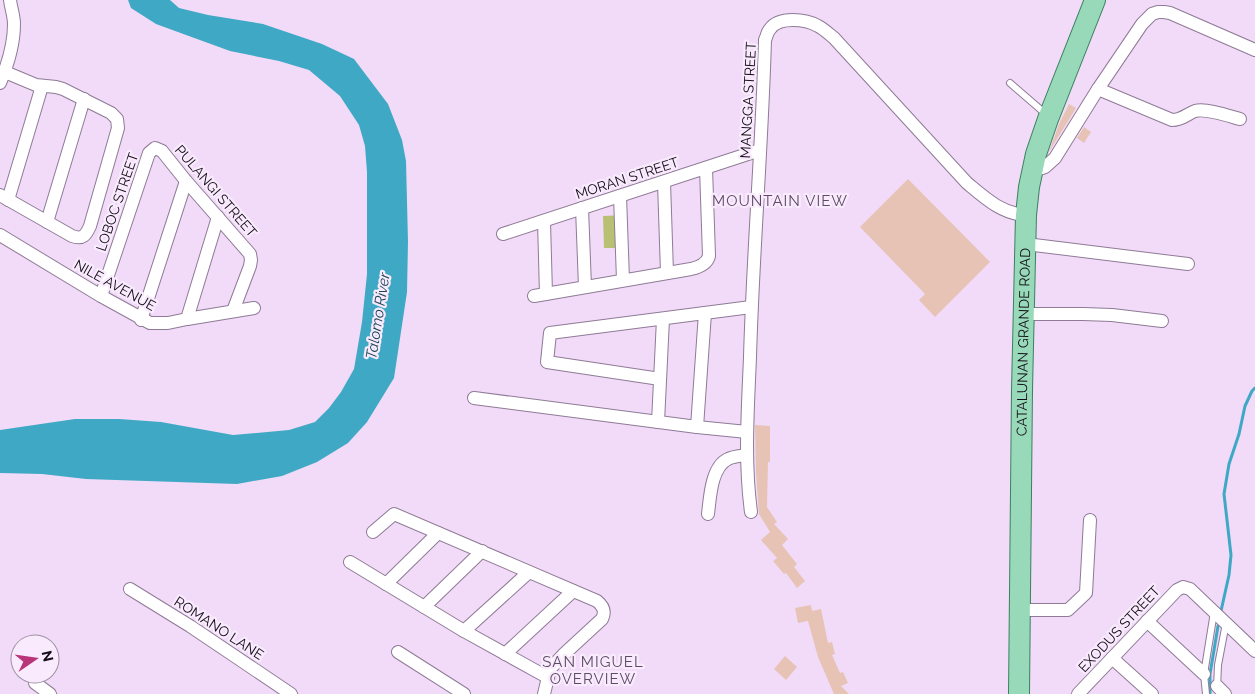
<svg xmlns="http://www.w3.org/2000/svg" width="1255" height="694" font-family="Raleway,sans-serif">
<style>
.green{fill:#b8c173}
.water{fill:#3fa8c5}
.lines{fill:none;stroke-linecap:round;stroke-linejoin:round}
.stream{stroke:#3fa8c5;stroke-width:3}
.building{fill:#e7c3b6}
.service-casing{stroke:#8f7b96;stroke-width:8}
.minor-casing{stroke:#8f7b96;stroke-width:14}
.primary-casing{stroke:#3b8160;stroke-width:22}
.service{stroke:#fff;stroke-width:6}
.minor{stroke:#fff;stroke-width:12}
.primary{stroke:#97d9b8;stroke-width:20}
.labels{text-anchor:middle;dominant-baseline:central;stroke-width:4.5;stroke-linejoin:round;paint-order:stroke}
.street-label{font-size:14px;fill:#130b15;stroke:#f9ebfd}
.neighbourhood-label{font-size:15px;letter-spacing:1px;fill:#5d4b63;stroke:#f9ebfd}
.water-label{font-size:15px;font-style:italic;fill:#1b4855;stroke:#f9ebfd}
</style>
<rect width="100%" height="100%" fill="#f1dbf8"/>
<path class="green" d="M625,215l1,33h-22l-1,-32z"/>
<path class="water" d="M128,0h42l9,8 29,7 55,9 59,20 32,15 34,45 14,36 4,21 2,81 -1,50 -13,86 -27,44 -19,21 -31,19 -35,14 -45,8 -151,-5 -44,-5 -42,-1v-43l75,-11h44l42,3 72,13 56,-5 26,-8 14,-14 12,-16 13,-23 8,-47 5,-48v-102l-2,-26 -6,-21 -19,-29 -31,-26 -30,-9 -49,-10 -74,-27 -25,-16z"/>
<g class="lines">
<g class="stream">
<path d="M1221,611l8,-36 2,-20 -7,-61 5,-30 10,-30 6,-28 7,-15 3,-3"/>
<path d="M1210,694v-20l8,-48"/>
</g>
</g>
<g class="building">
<path d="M1069,104l7,4 -27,44 10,-28z"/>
<path d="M1084,127l7,5 -7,11 -7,-5z"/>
<path d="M908,179l82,83 -55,55 -16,-17 6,-6 -65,-67z"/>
<path d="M755,425l15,1v36h-2l-1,45 10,15 -3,2 14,15 -6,6 15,19 -3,3 11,14 -8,7 -11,-15 -2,1 -11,-13 4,-3 -16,-18 9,-8 -11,-18 -3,-41z"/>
<path d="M811,605l1,6 9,-2 7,34 4,-1 3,12 -3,1 8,18 3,-1 5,11 -7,3 8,8h-15l-16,-37 -10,-36 -10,2 -3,-15z"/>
<path d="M785,656l12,11 -11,13 -12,-11z"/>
</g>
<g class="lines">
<g class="service-casing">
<g id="service">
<path d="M1010,83l37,32"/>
<path d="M1217,688l1,-23 8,-42"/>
<path d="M1206,694l-2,-20 10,-62"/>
</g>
</g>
<g class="minor-casing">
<g id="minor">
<path d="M0,83c8,-19 14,-38 14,-59 0,-8 -3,-16 -4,-24"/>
<path d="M1098,89l74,31c10,0 15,-6 23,-9 11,-3 34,5 45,8"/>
<path d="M1031,170l8,-1 6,-2 10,-9 43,-69 44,-65 10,-10 6,-2h6l6,1 85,37"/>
<path d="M664,182l3,91"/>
<path d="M0,195l72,41c11,4 14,-1 18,-10l28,-98 -1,-9 -6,-6 -48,-24 -7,-2 -20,-2 -31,-13"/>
<path d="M620,196l3,84"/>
<path d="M8,200l34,-114"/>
<path d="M582,208l3,79"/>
<path d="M544,221l2,73"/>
<path d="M47,222l37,-123"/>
<path d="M503,234l257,-84"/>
<path d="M0,235l101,61 49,27h18l19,-4 67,-11"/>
<path d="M1026,244l162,20"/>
<path d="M101,296l48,-143 6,-5 7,3 24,30 64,73 1,6 -1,6 -17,45"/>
<path d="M534,296l157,-27c9,-2 16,-5 18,-13l-3,-88"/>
<path d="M1023,314h60l29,1 50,6"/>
<path d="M187,319l31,-102"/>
<path d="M141,320l45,-139"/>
<path d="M660,379l-113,-17 3,-29 201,-26"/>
<path d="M474,398l223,29 50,5"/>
<path d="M658,422l5,-103"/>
<path d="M697,427l8,-114"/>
<path d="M751,512c-7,-52 -3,-104 -1,-155 3,-106 12,-211 15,-317 2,-4 2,-8 5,-11 9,-13 36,-10 48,-3 6,3 11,8 16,12l133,145c18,15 35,31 59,32"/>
<path d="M708,514c2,-16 3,-47 20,-55 6,-3 13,-3 19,-4"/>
<path d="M373,532l21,-18 203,87c6,5 9,10 5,18l-39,36 -13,14 -6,25"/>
<path d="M350,562l114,69 83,46"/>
<path d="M386,584l52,-51"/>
<path d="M130,589l60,37 101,68"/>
<path d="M424,607l58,-56"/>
<path d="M1019,610h49l18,-17 4,-73"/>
<path d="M1147,621l57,53"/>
<path d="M464,631l65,-59"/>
<path d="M398,652l66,42"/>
<path d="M505,654l68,-63"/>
<path d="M1112,658l40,36"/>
<path d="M35,683l15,11"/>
<path d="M1217,686l8,8"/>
<path d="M1078,694l99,-104 6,-3 7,2 65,62"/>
</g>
</g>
<g class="primary-casing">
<g id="primary">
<path id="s1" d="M1019,694l3,-304 4,-175 3,-28 7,-33 12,-35 47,-119"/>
</g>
</g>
<use href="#service" class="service"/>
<use href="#minor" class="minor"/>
<use href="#primary" class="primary"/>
</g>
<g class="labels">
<g class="street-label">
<text transform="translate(748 100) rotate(-87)">MANGGA STREET</text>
<text transform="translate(627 178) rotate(-18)">MORAN STREET</text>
<text transform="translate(216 191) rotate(49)">PULANGI STREET</text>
<text transform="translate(117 202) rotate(-71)">LOBOC STREET</text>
<text transform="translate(115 285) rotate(29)">NILE AVENUE</text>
<text stroke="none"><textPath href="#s1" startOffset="352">CATALUNAN GRANDE ROAD</textPath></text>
<text transform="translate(219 628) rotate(33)">ROMANO LANE</text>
<text transform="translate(1119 629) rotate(-47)">EXODUS STREET</text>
</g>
<g class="neighbourhood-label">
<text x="780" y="201">MOUNTAIN VIEW</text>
<text x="593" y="662">SAN MIGUEL<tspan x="593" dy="17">OVERVIEW</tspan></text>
</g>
<g class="water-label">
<text transform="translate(378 316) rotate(-81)">Talomo River</text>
</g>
</g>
<g transform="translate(35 659) rotate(77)"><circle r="24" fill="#f9ebfd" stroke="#9d91a0"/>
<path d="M0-4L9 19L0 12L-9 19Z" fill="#b93479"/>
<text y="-8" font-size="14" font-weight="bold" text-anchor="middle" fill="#130b15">N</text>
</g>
</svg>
